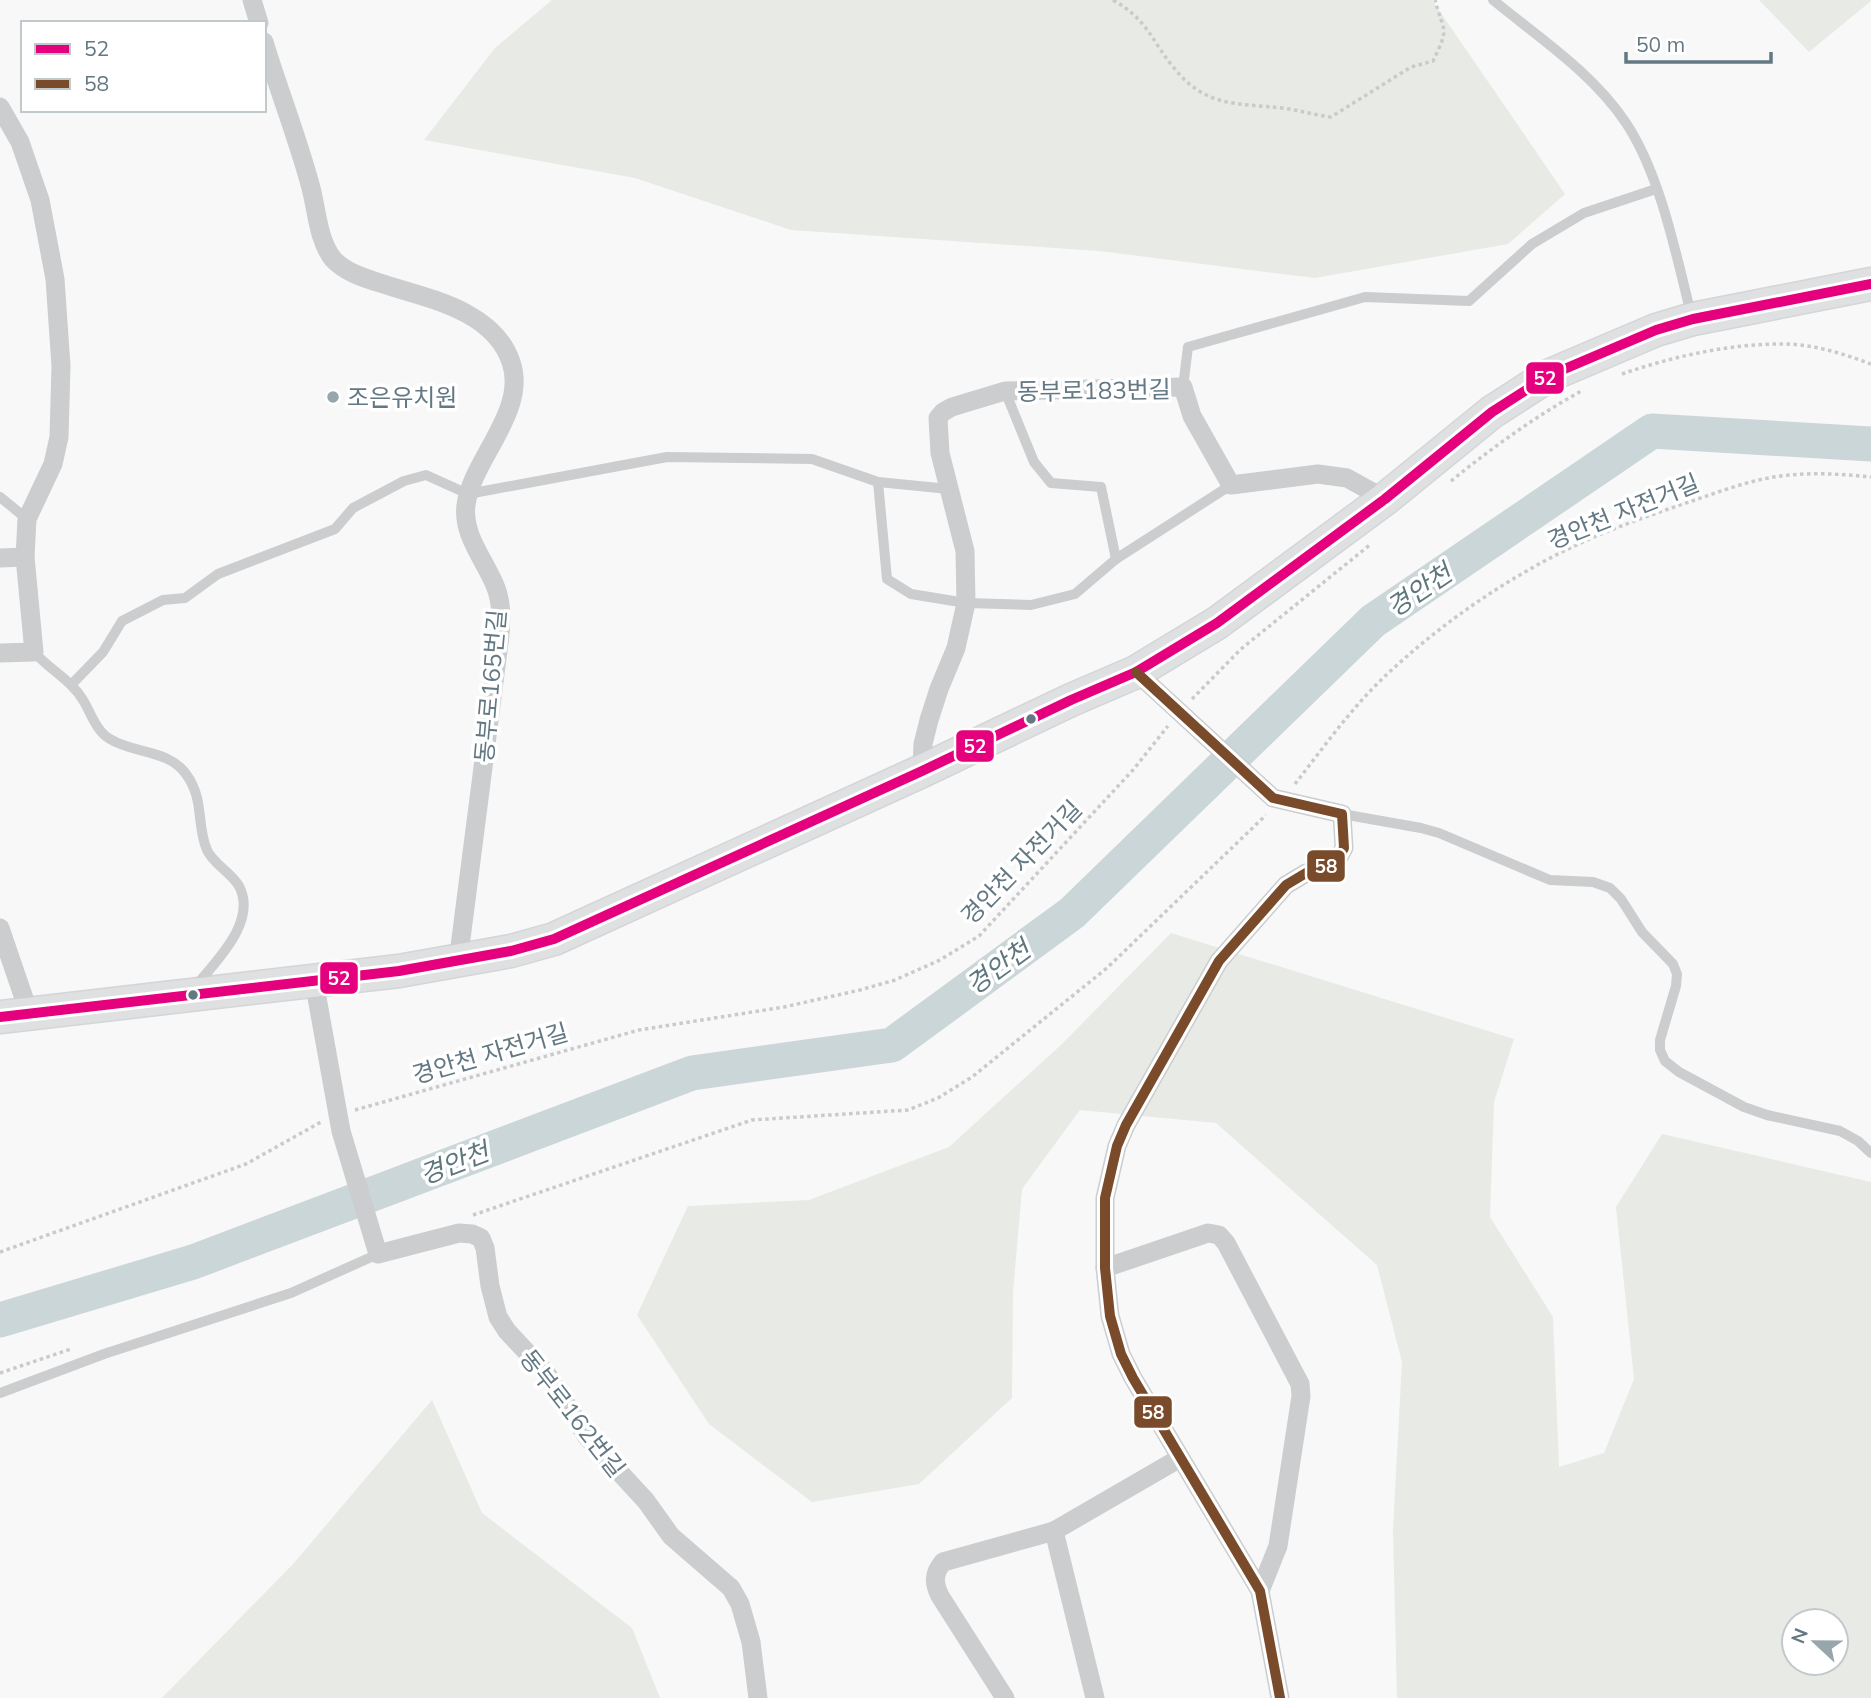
<svg xmlns="http://www.w3.org/2000/svg" width="1871" height="1698" font-family="Mulish,'Noto Sans KR',sans-serif">
<style>
.green{fill:#e8eae5;fill-rule:evenodd}
.lines{fill:none;stroke-linecap:round;stroke-linejoin:round}
.river{stroke:#cbd6d8;stroke-width:35}
.primary-casing{stroke:#d4d5d6;stroke-width:35}
.path{stroke:#c9cacb;stroke-width:3.5;stroke-dasharray:3.5 3.5;stroke-linecap:butt}
.service{stroke:#cbcdce;stroke-width:10}
.minor{stroke:#cbcdce;stroke-width:19}
.primary{stroke:#dfe0e1;stroke-width:32}
.bus-1-casing{stroke:#fff;stroke-width:16}
.bus-2-casing{stroke:#fff;stroke-width:16}
.bus-1{stroke:#e5007d;stroke-width:10}
.bus-2{stroke:#7a4b2a;stroke-width:10}
.poi-dot{fill:#97a5ac;stroke:#fff;stroke-width:2.5}
.bus-dot{fill:#637883;stroke:#fff;stroke-width:2.5}
.labels{text-anchor:middle;dominant-baseline:central;stroke-width:7;stroke-linejoin:round;paint-order:stroke}
.street-label{font-size:24px;fill:#637883;stroke:#fff}
.poi-label{font-size:24px;fill:#637883;stroke:#fff;text-anchor:start}
.water-label{font-size:26px;font-style:italic;fill:#5e777d;stroke:#fff}
.line-badge{stroke:#fff;stroke-width:2.5}
.badge-label{font-size:19px;text-anchor:middle;font-weight:bold;fill:#fff}
</style>
<rect width="100%" height="100%" fill="#f8f8f8"/>
<g class="green">
<path d="M552,0h880l133,194 -57,50 -193,34 -216,-27 -308,-21 -156,-52 -211,-38 71,-92z"/>
<path d="M1759,0h112v1l-62,51z"/>
<path d="M1171,933l343,106 -20,63 -4,115 63,100 6,150 45,-14 30,-74 -18,-172 46,-73 209,48v516h-474l-4,-169 9,-167 -25,-97 -161,-142 -136,-13 -58,79 -9,103 -1,106 -93,86 -107,18 -103,-78 -72,-109 51,-109 121,-6 140,-53 113,-103zM1794,1621h42v42h-42z"/>
<path d="M432,1400l50,113 150,115 28,70h-498l132,-135z"/>
</g>
<g class="lines">
<path class="river" d="M0,1320l193,-58 499,-189 200,-28 180,-132 301,-292 279,-190 219,13"/>
<g class="primary-casing">
<path id="primary" d="M0,1017l399,-46 112,-20 43,-12 368,-168 149,-71 65,-28 81,-49 168,-124 107,-87 56,-36 108,-46 37,-11 178,-35"/>
</g>
<g class="path">
<path d="M1113,0c35,20 38,40 61,68 32,40 64,35 108,40 17,2 32,7 49,9l80,-50 22,-6c17,-35 11,-27 2,-61"/>
<path d="M1622,374c52,-18 111,-31 165,-30 29,1 57,10 84,20"/>
<path d="M1451,481c42,-34 85,-65 132,-91"/>
<path d="M1192,699l49,-50 130,-105"/>
<path d="M1295,784c28,-36 55,-74 88,-106 58,-55 129,-104 202,-137 33,-15 69,-27 104,-39 30,-10 60,-22 92,-26 30,-4 60,-2 90,1"/>
<path d="M355,1110l284,-80 145,-23 76,-17 35,-10 45,-20 39,-24 154,-166 35,-44"/>
<path d="M473,1215l279,-95 156,-10 30,-12 34,-21 135,-109 159,-153"/>
<path d="M0,1252l246,-88 75,-42"/>
<path d="M0,1373l71,-24"/>
</g>
<g class="service">
<path d="M1493,0c45,37 100,73 133,123 34,51 50,131 65,191"/>
<path d="M1183,387l5,-40 177,-50 104,4 63,-57 52,-31 72,-24"/>
<path d="M1005,391l29,71 17,21 50,4 15,72"/>
<path d="M878,482l9,97 24,15 55,9 65,2 44,-11 41,-35 115,-74"/>
<path d="M0,497l27,22"/>
<path d="M34,652c16,18 38,29 49,48 8,13 13,31 27,39 24,15 58,10 76,35 19,26 10,51 21,76 6,14 24,22 32,36 19,36 -24,76 -44,101"/>
<path d="M72,684l31,-32 19,-31 41,-21 22,-2 33,-24 117,-45 18,-21 51,-27 22,-6 42,19 199,-37 145,2 66,23 71,7"/>
<path d="M1342,814l79,14 18,5 111,47 43,2 17,6 11,11 21,33 31,32 4,10 -1,12 -16,54v10l5,11 14,11 65,35 23,8 73,16 18,10 13,12"/>
<path d="M0,1393l104,-39 187,-61 87,-39"/>
</g>
<g class="minor">
<path d="M252,0l7,23"/>
<path d="M264,42c15,49 34,97 47,146 6,23 7,52 22,71 12,13 31,19 47,24 45,15 113,26 131,79 17,49 -39,97 -45,143 -4,31 20,56 30,83 6,16 5,31 4,47l-42,327"/>
<path d="M0,107l20,35 20,58 15,79 6,87 -2,71 -6,27 -26,55 -2,38 9,95 -34,1"/>
<path d="M0,558l25,-1"/>
<path d="M1136,672l137,126 69,16 2,34 -5,9 -7,7 -26,9 -20,12 -67,76 -93,164 -9,21 -12,52v70l5,48 11,38 12,24 127,213 20,107"/>
<path d="M922,771l1,-27 6,-24 10,-31 17,-41 10,-45 -1,-52 -25,-98 -2,-35 5,-6 9,-5 53,-16 178,-4 9,29 39,69 87,-11 29,4 38,21"/>
<path d="M0,928l29,85"/>
<path d="M314,981l27,150 37,123 81,-21 13,1 9,4 4,10 5,38 8,31 9,14 40,43 40,63 59,64 25,35 60,52 9,16 11,38 7,56"/>
<path d="M1105,1268l103,-35 11,2 7,8 74,141 1,12 -23,150 -18,45"/>
<path d="M1054,1531l41,167"/>
<path d="M1005,1698l-65,-102c-7,-14 -6,-23 3,-34l111,-31 126,-73"/>
</g>
<use href="#primary" class="primary"/>
<g class="bus-1-casing">
<path id="bus-1" d="M0,1017l399,-46 112,-20 43,-12 368,-168 149,-71 65,-28 81,-49 168,-124 107,-87 56,-36 108,-46 37,-11 178,-35"/>
</g>
<g class="bus-2-casing">
<path id="bus-2" d="M1136,672l137,126 69,16 2,34 -5,9 -7,7 -26,9 -20,12 -67,76 -93,164 -9,21 -12,52v70l5,48 11,38 12,24 127,213 20,107"/>
</g>
<use href="#bus-1" class="bus-1"/>
<use href="#bus-2" class="bus-2"/>
</g>
<circle class="poi-dot" cx="333" cy="397" r="7"/>
<g class="bus-dot">
<circle cx="1031" cy="719" r="6"/>
<circle cx="193" cy="995" r="6"/>
</g>
<g class="labels">
<g class="street-label">
<text transform="translate(1094 390) rotate(-1)">동부로183번길</text>
<text transform="translate(1623 511) rotate(-22)">경안천 자전거길</text>
<text transform="translate(490 686) rotate(-85)">동부로165번길</text>
<text transform="translate(1021 862) rotate(-46)">경안천 자전거길</text>
<text transform="translate(490 1053) rotate(-16)">경안천 자전거길</text>
<text transform="translate(573 1413) rotate(52)">동부로162번길</text>
</g>
<g class="poi-label">
<text x="347" y="397">조은유치원</text>
</g>
<g class="water-label">
<text transform="translate(1419 590) rotate(-34)">경안천</text>
<text transform="translate(998 967) rotate(-36)">경안천</text>
<text transform="translate(454 1163) rotate(-21)">경안천</text>
</g>
</g>
<g class="line-badge">
<rect x="1525" y="361" width="40" height="34" rx="7" fill="#e5007d"/>
<rect x="955" y="729" width="40" height="34" rx="7" fill="#e5007d"/>
<rect x="1306" y="849" width="40" height="34" rx="7" fill="#7a4b2a"/>
<rect x="319" y="961" width="40" height="34" rx="7" fill="#e5007d"/>
<rect x="1133" y="1395" width="40" height="34" rx="7" fill="#7a4b2a"/>
</g>
<g class="badge-label">
<text x="1545" y="385">52</text>
<text x="975" y="753">52</text>
<text x="1326" y="873">58</text>
<text x="339" y="985">52</text>
<text x="1153" y="1419">58</text>
</g>
<rect x="21" y="21" width="245" height="91" fill="#ffffff" stroke="#c1c9cd" stroke-width="2"/>
<rect x="35" y="44" width="35" height="10" fill="#e5007d" stroke="#c1c9cd" stroke-width="2"/>
<text x="84" y="56" font-size="21" fill="#637883">52</text>
<rect x="35" y="79" width="35" height="10" fill="#7a4b2a" stroke="#c1c9cd" stroke-width="2"/>
<text x="84" y="91" font-size="21" fill="#637883">58</text>
<g transform="translate(1815 1642) rotate(292)"><circle r="33" fill="#ffffff" stroke="#c1c9cd" stroke-width="2"/>
<path d="M0-5L12 26L0 18L-12 26Z" fill="#97a5ac"/>
<text y="-10" font-size="19" font-weight="bold" text-anchor="middle" fill="#637883">N</text>
</g>
<path d="M1626 52v10h145v-10" fill="none" stroke="#637883" stroke-width="3.5"/>
<text x="1636" y="52" font-size="21" fill="#637883" stroke="#ffffff" stroke-width="5" paint-order="stroke">50 m</text>
</svg>
